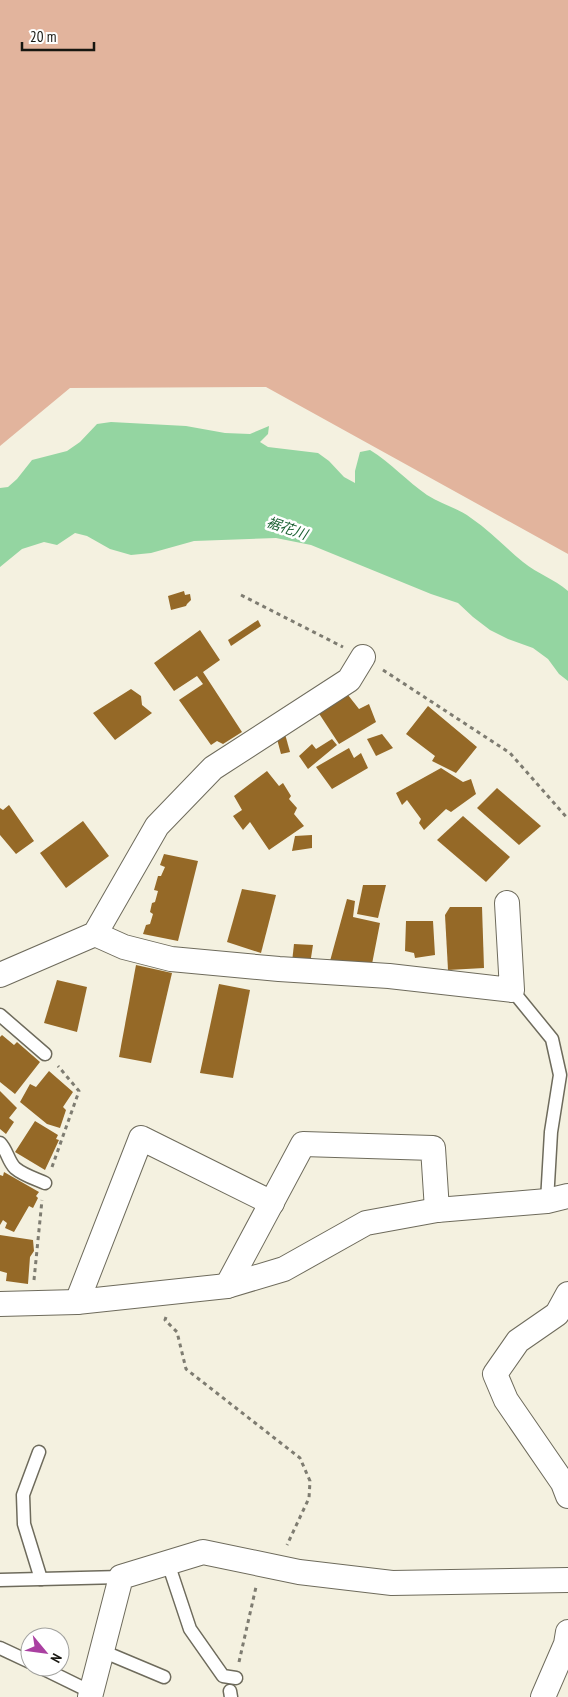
<svg xmlns="http://www.w3.org/2000/svg" width="568" height="1697" font-family="'PT Sans Narrow','Noto Sans JP',sans-serif">
<style>
.green{fill:#e2b49d}
.water{fill:#94d5a1}
.building{fill:#956927}
.lines{fill:none;stroke-linecap:round;stroke-linejoin:round}
.service-casing{stroke:#6e6b5c;stroke-width:15}
.minor-casing{stroke:#6e6b5c;stroke-width:26}
.path{stroke:#7e7c71;stroke-width:3;stroke-dasharray:4 4;stroke-linecap:butt}
.service{stroke:#fff;stroke-width:12}
.minor{stroke:#fff;stroke-width:24}
.labels{text-anchor:middle;dominant-baseline:central;stroke-width:5;stroke-linejoin:round;paint-order:stroke}
.water-label{font-size:14px;font-style:italic;fill:#1a6031;stroke:#fff}
</style>
<rect width="100%" height="100%" fill="#f4f1e0"/>
<path class="green" d="M0,0h568v554l-302,-167 -196,1 -70,58z"/>
<path class="water" d="M111,422l75,4 39,7 25,1 19,-8 -1,8 -8,8 8,5 50,6 11,8 15,16 11,6v-12l5,-19 10,-2c21,13 37,31 57,45 14,9 31,13 44,23 19,13 35,30 52,44 15,12 31,17 45,29v90l-9,-7 -11,-15 -15,-11 -25,-9 -18,-9 -17,-13 -15,-14 -27,-9 -120,-49 -35,-7 -82,3 -43,12 -20,2 -21,-6 -23,-13 -12,-3 -18,12 -13,-3 -22,7 -22,18v-79l8,-1 9,-8 15,-19 35,-9 13,-9 17,-18z"/>
<g class="building">
<path d="M184,591l1,4 5,-1 1,6 -4,4 -1,2 -15,4 -3,-14z"/>
<path d="M258,620l3,6 -30,20 -3,-6z"/>
<path d="M200,630l20,30 -17,12 39,60 -19,12 -6,-3 -6,4 -32,-45 24,-16 -6,-8 -23,15 -20,-28z"/>
<path d="M131,689l10,7 1,9 10,8 -37,27 -22,-27z"/>
<path d="M348,695l11,14 10,-5 7,18 -37,22 -21,-32z"/>
<path d="M428,706l49,41 -21,26 -24,-12 3,-5 -29,-22z"/>
<path d="M285,734l5,18 -9,2 -4,-15z"/>
<path d="M382,734l11,14 -17,8 -9,-17z"/>
<path d="M332,739l5,6 -29,24 -9,-13 13,-12 4,5z"/>
<path d="M349,748l5,10 7,-5 7,15 -36,21 -16,-22z"/>
<path d="M441,768l22,14 8,-3 5,15 -25,18 -5,-3 -22,21 -5,-7 2,-4 -14,-19 -5,5 -6,-12z"/>
<path d="M267,771l12,15 4,-3 8,13 -2,3 8,9 -3,6 10,12 -35,24 -19,-28 -7,8 -10,-14 9,-6 -8,-14z"/>
<path d="M497,788l44,38 -22,19 -42,-37z"/>
<path d="M9,805l25,36 -18,13 -16,-19v-27l3,2z"/>
<path d="M463,816l47,41 -24,25 -49,-42z"/>
<path d="M83,821l26,35 -43,32 -26,-35z"/>
<path d="M312,835v13l-20,3 3,-15z"/>
<path d="M164,854l34,7 -20,80 -35,-7 3,-9 4,-1 3,-10 -3,-2 2,-9 3,-1 3,-11 -4,-1 4,-14h3l4,-9 -5,-2z"/>
<path d="M363,885h23l-8,33 -21,-4z"/>
<path d="M242,889l34,6 -15,58 -34,-11z"/>
<path d="M347,899l8,2 -2,16 27,6 -8,41 -42,-3z"/>
<path d="M450,907h32l2,61 -36,2 -3,-55z"/>
<path d="M406,921h27l2,34 -20,3 -1,-5 -9,-2z"/>
<path d="M294,944l19,1 -3,19 -18,-2z"/>
<path d="M136,965l36,8 -21,90 -32,-6z"/>
<path d="M57,980l30,7 -10,45 -33,-9z"/>
<path d="M219,984l31,6 -17,88 -33,-5z"/>
<path d="M2,1035l12,10 3,-3 23,20 -25,32 -15,-12v-45z"/>
<path d="M49,1071l24,21 -10,15 3,3 -6,18 -13,-4 -27,-22 10,-18 6,3z"/>
<path d="M0,1091l17,17 -8,10 5,4 -8,12 -6,-5z"/>
<path d="M35,1121l23,14 -2,4 3,1 -14,30 -30,-18z"/>
<path d="M4,1172l35,20 -3,4 2,2 -5,10 -4,-2 -15,26 -9,-4 2,-5 -4,-3 -3,5v-50l3,1z"/>
<path d="M0,1235l33,5 1,11 -4,6 -2,27 -22,-3 1,-8 -7,-2z"/>
</g>
<g class="lines">
<g class="service-casing">
<g id="service">
<path d="M512,990l40,49 8,36 -9,57 -4,69"/>
<path d="M0,1015l45,39"/>
<path d="M0,1143c7,7 8,18 15,25 8,7 21,11 30,15"/>
<path d="M39,1452l-16,43 1,29 17,55"/>
<path d="M168,1563l22,66 33,47 13,2"/>
<path d="M0,1580l121,-3"/>
<path d="M0,1648l30,14"/>
<path d="M102,1651l62,26"/>
<path d="M40,1667l51,25"/>
<path d="M230,1691l1,6"/>
</g>
</g>
<g class="minor-casing">
<g id="minor">
<path d="M95,934l29,13 47,12 108,10 110,7 123,14 -5,-87"/>
<path d="M0,975l95,-41 62,-108 56,-58 136,-88 14,-23"/>
<path d="M227,1286l76,-142 130,4 4,62"/>
<path d="M568,1294l-11,20 -39,27 -23,33 11,26 57,83 5,13"/>
<path d="M77,1302l64,-164 131,65"/>
<path d="M0,1304l77,-2 150,-16 57,-17 82,-46 71,-13 110,-9 21,-5"/>
<path d="M90,1697l31,-120 82,-25 96,20 93,11 176,-3"/>
<path d="M543,1697l23,-53 2,-12"/>
</g>
</g>
<g class="path">
<path d="M241,595l102,52"/>
<path d="M383,670l127,83 58,66"/>
<path d="M52,1167l27,-76 -21,-25"/>
<path d="M34,1280l8,-80"/>
<path d="M166,1317l-1,3 12,12 9,37 114,89 10,23 -1,17 -22,47"/>
<path d="M239,1662l17,-75"/>
</g>
<use href="#service" class="service"/>
<use href="#minor" class="minor"/>
</g>
<g class="labels">
<g class="water-label">
<text transform="translate(287 528) rotate(19)">裾花川</text>
</g>
</g>
<g transform="translate(45 1652) rotate(119)"><circle r="24" fill="#ffffff" stroke="#a2a29f"/>
<path d="M0-4L9 19L0 12L-9 19Z" fill="#aa40a1"/>
<text y="-8" font-size="14" font-weight="bold" text-anchor="middle" fill="#171610">N</text>
</g>
<path d="M22 42v8h72v-8" fill="none" stroke="#171610" stroke-width="2.5"/>
<text x="30" y="42" font-size="15" fill="#171610" stroke="#ffffff" stroke-width="4" paint-order="stroke">20 m</text>
</svg>
